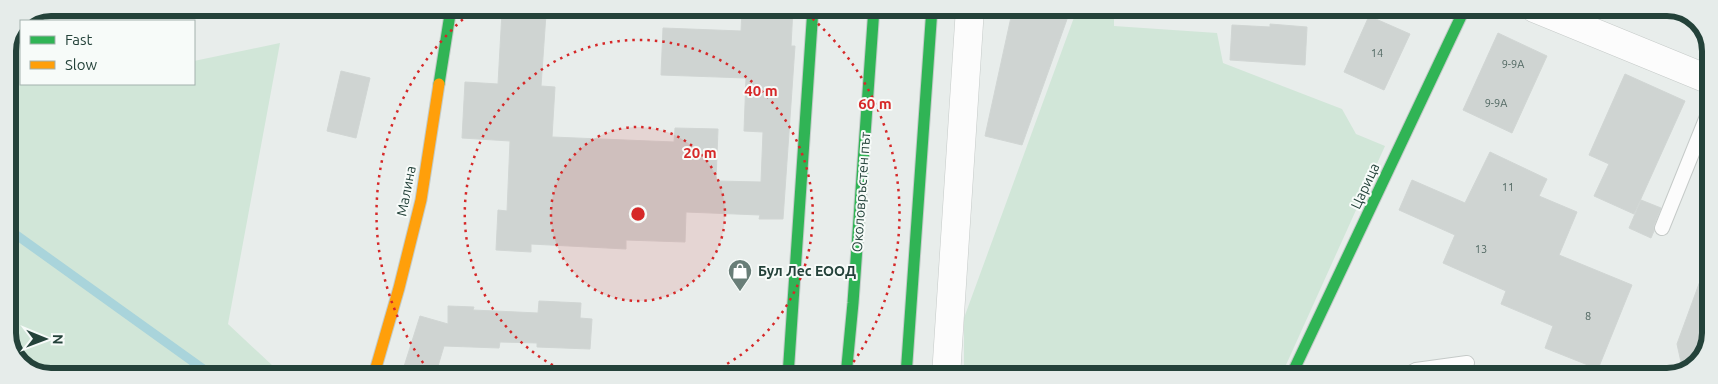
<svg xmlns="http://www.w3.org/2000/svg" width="1718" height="384" font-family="Ubuntu,sans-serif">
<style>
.green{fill:#d1e6d8}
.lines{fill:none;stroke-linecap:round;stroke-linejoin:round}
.stream{stroke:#a9d4db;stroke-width:9}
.building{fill:#cfd4d2;stroke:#d1d6d4}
.lane-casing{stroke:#c5cac8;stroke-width:16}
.street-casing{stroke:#c5cac8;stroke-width:29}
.fast-casing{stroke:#c3cbc8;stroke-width:13}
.slow-casing{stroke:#c3cbc8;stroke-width:13}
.lane{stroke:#fcfcfc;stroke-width:14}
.street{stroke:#fcfcfc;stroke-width:28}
.fast{stroke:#30b455;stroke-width:11}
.slow{stroke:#ff9f0a;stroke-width:11}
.ring{fill:none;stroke:#d62828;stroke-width:2.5;stroke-dasharray:2.5 5}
.labels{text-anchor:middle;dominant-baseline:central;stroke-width:4;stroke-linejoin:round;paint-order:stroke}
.number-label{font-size:11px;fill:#506761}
.street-label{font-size:14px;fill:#24423a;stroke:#f7fbf9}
.poi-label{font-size:14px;font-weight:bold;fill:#24423a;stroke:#f7fbf9;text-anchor:start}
.rim{fill:none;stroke:#24423a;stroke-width:6}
.centre{fill:#d62828;stroke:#f7fbf9;stroke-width:2.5}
.ring-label{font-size:15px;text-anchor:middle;font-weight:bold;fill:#d62828;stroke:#f7fbf9;stroke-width:4;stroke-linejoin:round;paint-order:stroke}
</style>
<rect width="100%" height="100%" fill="#e8edeb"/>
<g class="green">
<path d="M1076,12l38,3v11l103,7 6,30 119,46 14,25 29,12 -104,230h-317v-58z"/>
<path d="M35,14l17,7h-31v63h173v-23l86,-18 -52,281 45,42 32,10h-262l-24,-14 -11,-24v-287l13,-31z"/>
</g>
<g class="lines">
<path class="stream" d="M8,229l205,147"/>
</g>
<g class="building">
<path d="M742,8h51l-2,38h4l-12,173h-24l1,-4 -74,-3 -1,30 -59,-2v9l-95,-5v8l-35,-2 2,-40 9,1 3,-70 -48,-3 3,-56 33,2 4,-72 44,2 -5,72 14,1 -3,50 122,5 1,-14 43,1 -2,52 45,1 2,-50 -19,-1 2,-53 -85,-3 2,-47 78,3z"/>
<path d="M1013,8h58l-49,137 -37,-9z"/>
<path d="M1369,16l41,18 -26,56 -40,-18z"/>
<path d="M1270,24l37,3 -2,38 -75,-5 2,-35 38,2z"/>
<path d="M1498,33l49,23 -35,77 -49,-23z"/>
<path d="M341,71l29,7 -14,60 -29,-7z"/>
<path d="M1625,74l60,27 -51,113 -40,-18 15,-32 -20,-9z"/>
<path d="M1490,152l57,27 -8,17 38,16 -18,43 73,30 -34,84 -53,-21 8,-22 -52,-22 5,-13 -63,-28 12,-28 -56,-25 13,-30 53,23z"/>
<path d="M1641,200l20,8 -7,17v6l-3,7 -22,-10z"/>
<path d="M1707,262l3,1v78l-15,25 -12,5 -6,-27z"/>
<path d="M539,301l42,2 -1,15 12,1 -2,30 -53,-2v-4l-37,-1 -1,6 -55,-2 -9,30h-34l19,-60 28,8v-18l26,1 -1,3 65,3z"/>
</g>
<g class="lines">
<g class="lane-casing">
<g id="lane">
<path d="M1662,228l48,-119"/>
<path d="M1536,375l3,1"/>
<path d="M1405,376l11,-6 51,-7"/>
</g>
</g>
<g class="street-casing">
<g id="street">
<path d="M1534,8l176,72"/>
<path d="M946,376l24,-368"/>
</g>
</g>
<g class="fast-casing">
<g id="fast">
<path d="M439,84l12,-76"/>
<path d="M788,376l25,-368"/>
<path d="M846,376l7,-73 21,-295"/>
<path d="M906,376l26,-368"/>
<path d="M1291,376l174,-368"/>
</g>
</g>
<g class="slow-casing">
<path id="slow" d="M376,376l-1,-5 24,-83 22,-88 18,-116"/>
</g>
<use href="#lane" class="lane"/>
<use href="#street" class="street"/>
<use href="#fast" class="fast"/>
<use href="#slow" class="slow"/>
</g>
<circle cx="638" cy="214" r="87" fill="#d62828" fill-opacity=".12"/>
<g class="ring">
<circle cx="638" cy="214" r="87"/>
<path d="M573 375A174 174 0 1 1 702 376"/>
<path d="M432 375A262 262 0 0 1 475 9M801 9A262 262 0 0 1 844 375"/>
</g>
<defs>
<g id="shop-pin" transform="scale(1.25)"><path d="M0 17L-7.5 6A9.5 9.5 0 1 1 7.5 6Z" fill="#697e78" stroke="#f7fbf9"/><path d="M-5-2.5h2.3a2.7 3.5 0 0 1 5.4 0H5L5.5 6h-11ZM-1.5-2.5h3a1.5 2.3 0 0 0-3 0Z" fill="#fff"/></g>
</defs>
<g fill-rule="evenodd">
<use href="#shop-pin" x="740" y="271"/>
</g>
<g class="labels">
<g class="number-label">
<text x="1377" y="53">14</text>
<text x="1513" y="64">9-9А</text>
<text x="1496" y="103">9-9А</text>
<text x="1508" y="187">11</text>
<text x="1481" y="249">13</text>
<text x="1588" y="316">8</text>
</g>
<g class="street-label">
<text transform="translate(1365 186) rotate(-65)">Царица</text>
<text transform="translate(406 191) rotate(-79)">Малина</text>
<text transform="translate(861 192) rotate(-86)">Околовръстен път</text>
</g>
<g class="poi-label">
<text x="758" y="271">Бул Лес ЕООД</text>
</g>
</g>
<path d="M0 0H1718V384H0ZM51 16H1667A35 35 0 0 1 1702 51V333A35 35 0 0 1 1667 368H51A35 35 0 0 1 16 333V51A35 35 0 0 1 51 16Z" fill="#e6ecea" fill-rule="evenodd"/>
<path class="rim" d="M51 16H1667A35 35 0 0 1 1702 51V333A35 35 0 0 1 1667 368H51A35 35 0 0 1 16 333V51A35 35 0 0 1 51 16Z"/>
<circle cx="638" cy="214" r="8" class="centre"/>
<g class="ring-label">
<text x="761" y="96">40 m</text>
<text x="875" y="109">60 m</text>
<text x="700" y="158">20 m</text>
</g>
<rect x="20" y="20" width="175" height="65" fill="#f7fbf9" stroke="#a3b1ad"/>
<rect x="30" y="36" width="25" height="8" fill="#30b455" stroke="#a3b1ad"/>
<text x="65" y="45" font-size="15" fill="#24423a">Fast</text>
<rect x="30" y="61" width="25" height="8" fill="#ff9f0a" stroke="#a3b1ad"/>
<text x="65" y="70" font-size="15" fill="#24423a">Slow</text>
<g transform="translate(45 339) rotate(91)" stroke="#f7fbf9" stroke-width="4" paint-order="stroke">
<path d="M0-4L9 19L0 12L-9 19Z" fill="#24423a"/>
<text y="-8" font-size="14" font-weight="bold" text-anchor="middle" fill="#24423a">N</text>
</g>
</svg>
